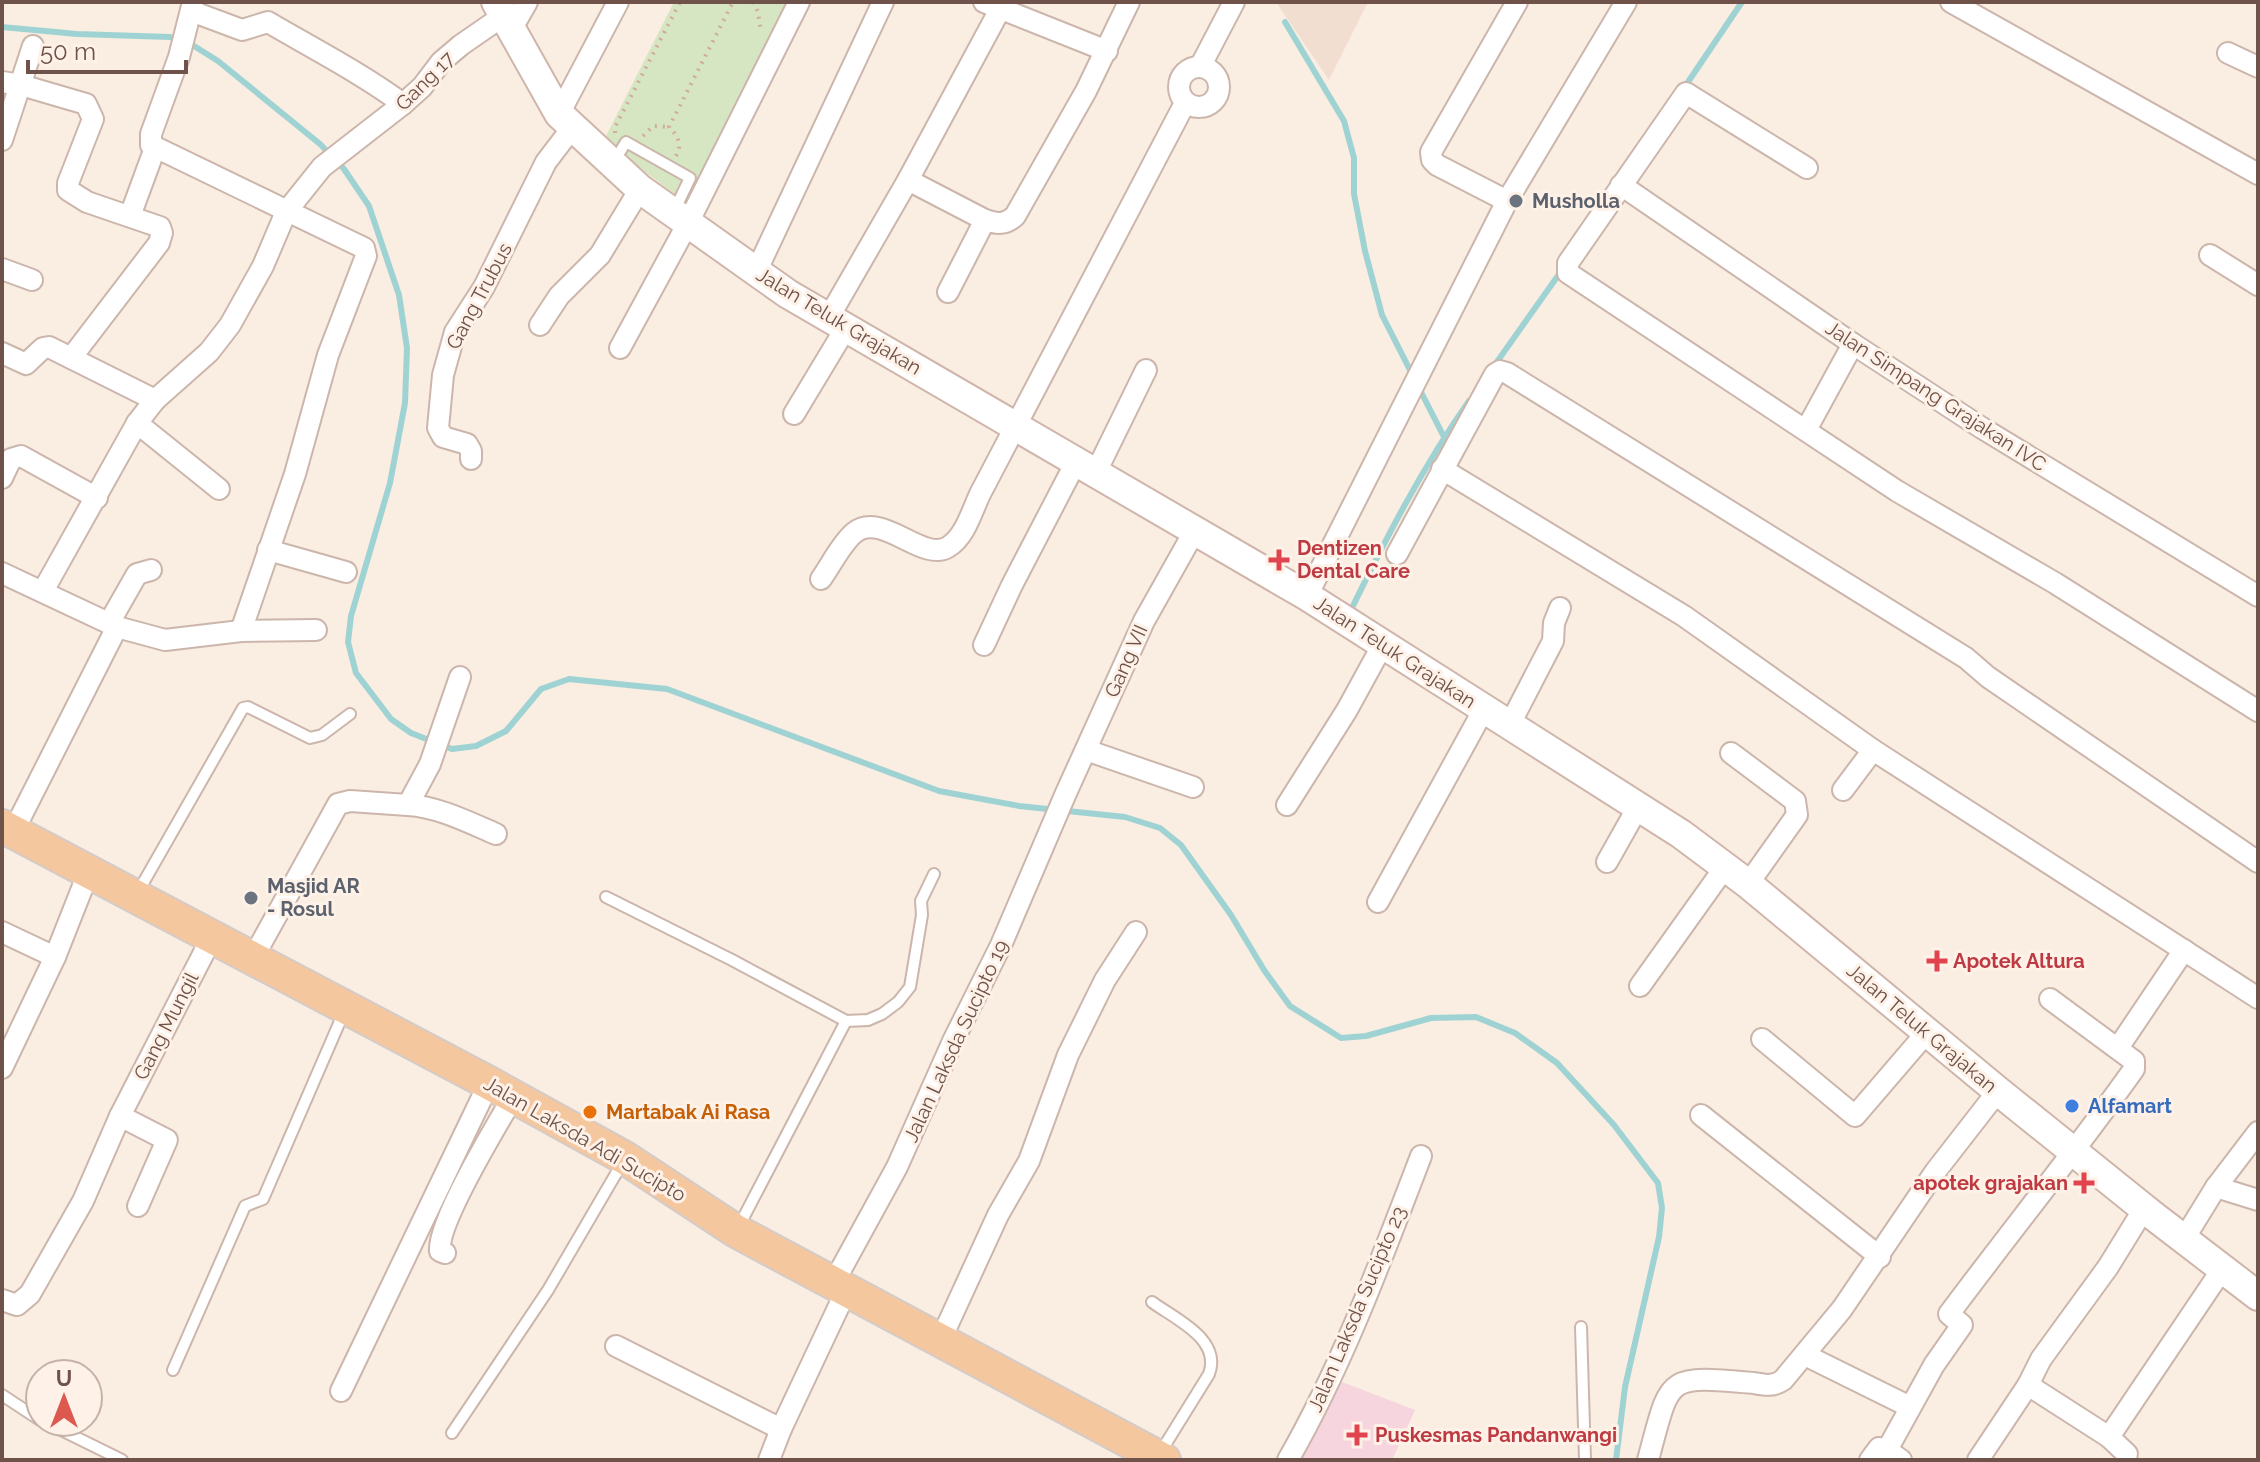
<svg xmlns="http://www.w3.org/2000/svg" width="2260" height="1462" font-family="Raleway,sans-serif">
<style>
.residential{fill:#f1ded1}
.medical{fill:#f7d5df}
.green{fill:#d6e6c2}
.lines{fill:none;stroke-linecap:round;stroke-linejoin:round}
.stream{stroke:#9fd3d3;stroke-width:6}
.lane-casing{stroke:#ccb6ac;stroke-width:14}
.street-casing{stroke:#ccb6ac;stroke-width:24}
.secondary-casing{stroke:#cfb5aa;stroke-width:32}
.primary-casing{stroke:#d4cbc9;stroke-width:36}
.path{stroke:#d2ab9f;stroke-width:4;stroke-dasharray:2 6;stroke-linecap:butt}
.lane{stroke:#fff;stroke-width:10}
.street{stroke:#fff;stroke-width:20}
.secondary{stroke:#fff;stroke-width:28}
.primary{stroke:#f5c79e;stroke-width:32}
.worship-dot{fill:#6b7280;stroke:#fef1e7;stroke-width:3}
.health-dot{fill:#e0444e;stroke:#fef1e7;stroke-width:3}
.shop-dot{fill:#3f7fe0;stroke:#fef1e7;stroke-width:3}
.food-dot{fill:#e8710a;stroke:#fef1e7;stroke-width:3}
.labels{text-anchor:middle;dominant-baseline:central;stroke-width:6;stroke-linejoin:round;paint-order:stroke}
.street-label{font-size:20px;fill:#6f524a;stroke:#fef1e7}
.worship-label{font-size:20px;font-weight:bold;fill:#5b616d;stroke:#fef1e7;text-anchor:start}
.health-label{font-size:20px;font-weight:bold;fill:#be3a42;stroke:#fef1e7;text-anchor:start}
.shop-label{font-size:20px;font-weight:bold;fill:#366cbe;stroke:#fef1e7;text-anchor:start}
.food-label{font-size:20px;font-weight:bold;fill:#c56008;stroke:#fef1e7;text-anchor:start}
</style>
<rect width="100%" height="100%" fill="#faede2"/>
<path class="residential" d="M1276,2h92l-39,78z"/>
<path class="medical" d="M1342,1382l73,28 -23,50h-97z"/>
<path class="green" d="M674,2h122l-106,204 -86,-66z"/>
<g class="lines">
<g class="stream">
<path d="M1285,22l59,99 10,37v36l11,57 17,64 30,59"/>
<path d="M2,27l75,7 93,3 24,9 24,15 102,83 24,25 25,37 30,89 8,53 -2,55 -15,80 -39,133 -3,26 8,31 35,46 20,14 41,16 24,-3 30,-15 35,-42 28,-10 98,10 272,102 80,15 106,11 35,11 21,17 50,70 33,55 26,36 51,32 25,-2 65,-18 45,-1 39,16 42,30 57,62 44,58 4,25 -3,29 -34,150 -9,73"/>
<path d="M1684,88l58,-86"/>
<path d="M1494,366l68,-96"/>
<path d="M1419,388l25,49"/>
<path d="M1349,614c36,-74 73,-146 120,-213"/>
</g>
<g class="lane-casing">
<g id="lane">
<path d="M615,160l11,-18 64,36 -16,33"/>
<path d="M138,892l105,-184 5,-1 62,31 12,-3 28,-21"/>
<path d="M606,897l126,63 114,61 22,-1 14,-6 16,-12 12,-15 12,-72 -1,-14 13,-27"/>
<path d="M738,1228l108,-207"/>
<path d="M1152,1302c23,17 70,37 57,72l-49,79"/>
<path d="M1581,1327l4,133"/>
<path d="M173,1370l72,-164 18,-7 81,-187"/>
<path d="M2,1395l38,25"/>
<path d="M45,1422l77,38"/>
<path d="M452,1433l96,-143 76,-130"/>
</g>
</g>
<g class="street-casing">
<g id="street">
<path d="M193,2l-14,55 -28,77v11l213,103 2,8 -38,99 -33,119 -54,157"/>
<path d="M984,2l123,49"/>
<path d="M1951,2l307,172"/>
<path d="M191,11l51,19 26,-8c46,27 93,51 135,82"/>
<path d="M511,30l16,-28"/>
<path d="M2228,53l30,14"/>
<circle cx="1199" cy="87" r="20"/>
<path d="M1200,67l34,-65"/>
<path d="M2,82l19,3 65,19 7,15 -25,64v7l19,12 73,25 2,6 -3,10 -88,115"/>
<path d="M559,114l59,-112"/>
<path d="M2,140l31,-94"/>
<path d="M1807,168l-121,-75 -118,170v10l329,218 158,92 203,128"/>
<path d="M908,180l77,40c12,4 20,5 30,-4l71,-125 43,-89"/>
<path d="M1621,185l232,159 129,84 276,168"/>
<path d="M1507,201l-70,-36 -5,-5 -1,-8 86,-150"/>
<path d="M130,216l25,-68"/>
<path d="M2210,255l48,30"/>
<path d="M2,269l30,11"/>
<path d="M756,272l127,-270"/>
<path d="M948,292l37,-72"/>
<path d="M829,317l79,-137 96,-178"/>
<path d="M540,325l19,-29 41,-41 40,-66"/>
<path d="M620,348l68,-125 111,-221"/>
<path d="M2,353l24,11 17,-16 6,-1 106,53"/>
<path d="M794,414l53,-88"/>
<path d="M137,423l82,66"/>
<path d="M1806,430l47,-86"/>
<path d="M471,459v-8l-4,-7 -24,-7 -5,-9 5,-53 12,-43 29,-45 62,-125 26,-34"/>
<path d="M1442,469l242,147 189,134 385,248"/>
<path d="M1095,474l51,-104"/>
<path d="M2,478l9,-19 10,-3 76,42"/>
<path d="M268,550l78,22"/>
<path d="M1397,554l98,-180 5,-3 7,2 459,285 22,19 270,185"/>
<path d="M2,573l115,54 48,13 76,-9 75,-1"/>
<path d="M821,579c10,-14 20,-35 33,-46 27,-23 69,30 94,14 17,-10 24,-36 32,-53l205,-391"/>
<path d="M43,591l94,-168 18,-23 54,-48 21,-27 33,-59 23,-54 36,-45 81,-63 19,-17 19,-25 20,-17 42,-29"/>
<path d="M1307,596l200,-395 119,-199"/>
<path d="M109,623l28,-49 14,-4"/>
<path d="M984,645l28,-60 64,-123"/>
<path d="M1510,724l43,-83 1,-18 6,-15"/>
<path d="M1086,750l107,37"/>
<path d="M1731,753l64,48 2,14 -49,69"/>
<path d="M1843,790l30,-40"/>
<path d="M408,805c31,2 60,17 88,29"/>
<path d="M1287,805l60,-95 35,-64"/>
<path d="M13,832l104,-205"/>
<path d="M1607,862l31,-55"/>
<path d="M1378,902l106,-193"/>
<path d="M2,932l53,25"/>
<path d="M253,958l85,-154 12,-3 58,4 22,-41 30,-87"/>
<path d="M1640,986l85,-119"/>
<path d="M1762,1039l93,77 73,-85"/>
<path d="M2118,1048l66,-98"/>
<path d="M2,1068l53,-111 34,-86"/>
<path d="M1701,1115l179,142"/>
<path d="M120,1116l47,24 -29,66"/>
<path d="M2216,1187l42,13"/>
<path d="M2184,1239l32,-52 42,-55"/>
<path d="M445,1253l-5,-2c-3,-27 56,-125 72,-152"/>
<path d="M834,1282l63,-115 56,-126 48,-96 65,-152 78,-172 50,-89"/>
<path d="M2,1300l15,5 13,-11 53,-93 37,-85 92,-179"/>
<path d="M941,1339l57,-124 31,-54 39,-106 37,-75 31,-48"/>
<path d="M616,1346l165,83"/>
<path d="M1805,1355l105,52"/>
<path d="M2028,1385l13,-26 67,-92 29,-47"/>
<path d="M341,1391l148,-308"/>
<path d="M2109,1437l18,17"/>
<path d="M769,1460l12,-31 66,-140"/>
<path d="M1288,1460c55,-96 93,-200 133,-304"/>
<path d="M1648,1460c23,-85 16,-85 106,-77 11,2 19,4 29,-3l59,-71 93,-137 63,-81"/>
<path d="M1870,1460l9,-12 8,2"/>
<path d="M1901,1460l-14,-10 47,-85 28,-40 -13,-11c61,-82 126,-162 185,-245v-8l-84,-62"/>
<path d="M1978,1460l50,-75 81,52 114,-169"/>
</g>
</g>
<g class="secondary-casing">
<path id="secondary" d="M496,2l63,112 81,75 148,105 519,302 374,238 67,50 250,207 153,123 107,82"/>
</g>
<g class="primary-casing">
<path id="primary" d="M2,826l487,257 136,75 111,73 428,229"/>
</g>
<g class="path">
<path d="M753,2l5,10 3,20"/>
<path d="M615,133v-6l65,-125"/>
<path d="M643,136l10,-10 16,1"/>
<path d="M676,156c7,-12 1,-21 -7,-29l64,-125"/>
</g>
<use href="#lane" class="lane"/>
<use href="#street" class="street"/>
<use href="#secondary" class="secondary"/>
<use href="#primary" class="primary"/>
</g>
<g class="worship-dot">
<circle cx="1516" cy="201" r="8"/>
<circle cx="251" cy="898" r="8"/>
</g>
<g class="health-dot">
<path d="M1275 548h8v8h8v8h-8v8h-8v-8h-8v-8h8z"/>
<path d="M1933 949h8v8h8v8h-8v8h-8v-8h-8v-8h8z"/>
<path d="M2080 1171h8v8h8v8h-8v8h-8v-8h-8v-8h8z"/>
<path d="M1353 1423h8v8h8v8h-8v8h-8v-8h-8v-8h8z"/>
</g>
<circle class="shop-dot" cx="2072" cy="1106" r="8"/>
<circle class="food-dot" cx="590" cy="1112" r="8"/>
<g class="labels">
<g class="street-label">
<text transform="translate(425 81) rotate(-45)">Gang 17</text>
<text transform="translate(479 296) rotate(-62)">Gang Trubus</text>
<text transform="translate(839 321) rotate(31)">Jalan Teluk Grajakan</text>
<text transform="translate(1936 396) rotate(33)">Jalan Simpang Grajakan IVC</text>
<text transform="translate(1395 652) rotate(33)">Jalan Teluk Grajakan</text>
<text transform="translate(1126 661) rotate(-66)">Gang VII</text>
<text transform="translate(166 1026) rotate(-63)">Gang Mungil</text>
<text transform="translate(1922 1028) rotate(40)">Jalan Teluk Grajakan</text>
<text transform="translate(956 1041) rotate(-65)">Jalan Laksda Sucipto 19</text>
<text transform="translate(585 1139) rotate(30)">Jalan Laksda Adi Sucipto</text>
<text transform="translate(1357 1309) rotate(-67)">Jalan Laksda Sucipto 23</text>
</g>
<g class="worship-label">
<text x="1532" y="201">Musholla</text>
<text x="267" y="886">Masjid AR<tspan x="267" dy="23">- Rosul</tspan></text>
</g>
<g class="health-label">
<text x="1297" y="548">Dentizen<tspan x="1297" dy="23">Dental Care</tspan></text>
<text x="1953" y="961">Apotek Altura</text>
<text x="2068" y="1183" text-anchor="end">apotek grajakan</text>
<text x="1375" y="1435">Puskesmas Pandanwangi</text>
</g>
<g class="shop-label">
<text x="2088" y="1106">Alfamart</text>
</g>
<g class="food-label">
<text x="606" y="1112">Martabak Ai Rasa</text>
</g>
</g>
<rect width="2260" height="1462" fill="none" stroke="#6f524a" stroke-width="8"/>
<g transform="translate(64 1398)"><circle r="38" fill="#fef1e7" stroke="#c5b1a8" stroke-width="2"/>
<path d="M0-6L14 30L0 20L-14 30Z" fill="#dc594f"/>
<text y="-12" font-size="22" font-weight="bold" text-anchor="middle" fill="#6f524a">U</text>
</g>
<path d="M28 60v12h158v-12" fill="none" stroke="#6f524a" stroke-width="4"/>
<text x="40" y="60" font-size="24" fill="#6f524a" stroke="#fef1e7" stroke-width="6" paint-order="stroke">50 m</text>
</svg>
